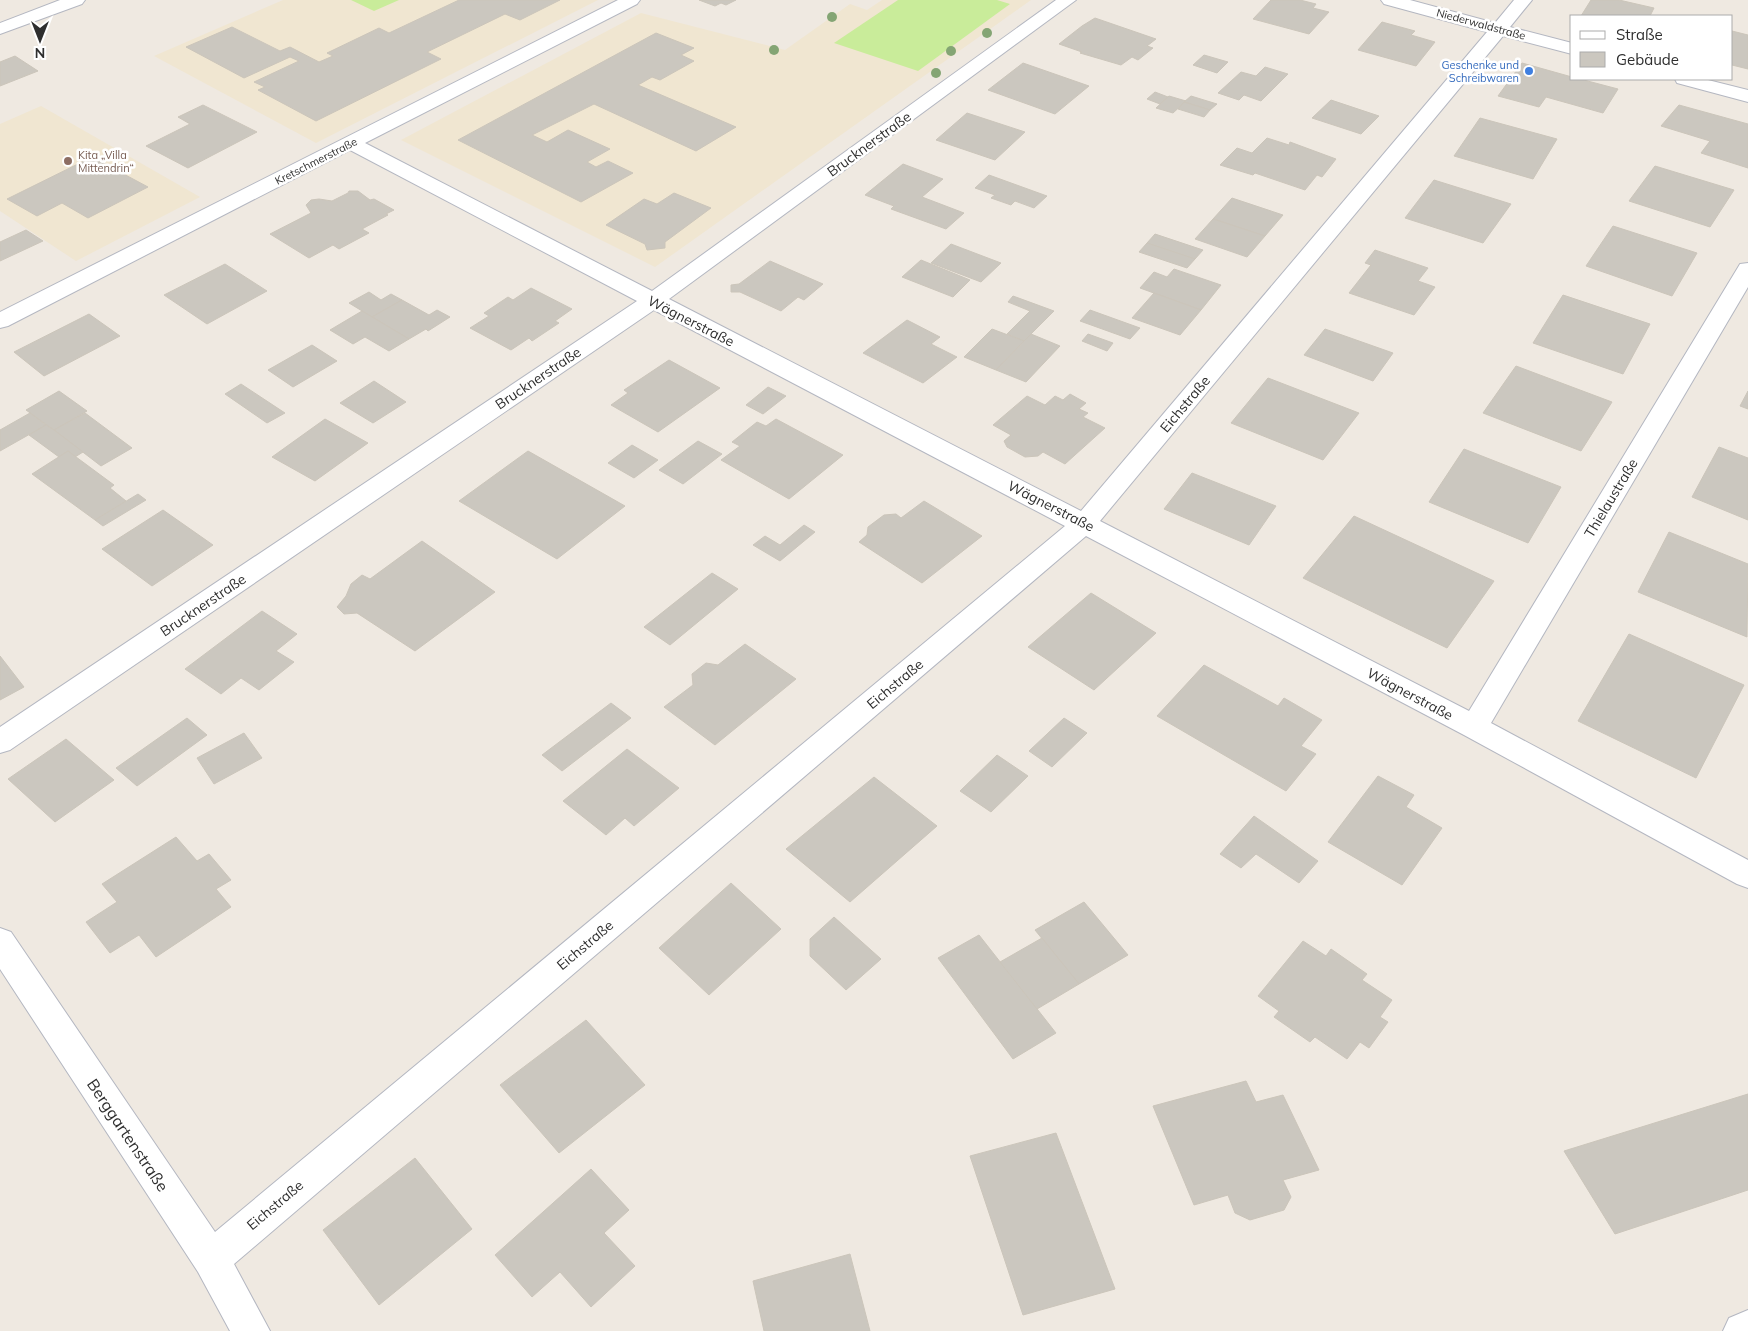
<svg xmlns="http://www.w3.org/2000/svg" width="1748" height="1331" font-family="Mulish,sans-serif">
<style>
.education{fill:#f0e6d1}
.pitch{fill:#c9ec9a}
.building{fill:#cbc7bf;stroke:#cbc5ba}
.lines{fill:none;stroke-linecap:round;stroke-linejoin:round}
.minor-casing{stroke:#b4b7c1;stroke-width:2}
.minor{fill:#fff;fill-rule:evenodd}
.tree{fill:#84a574}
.shop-dot{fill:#3f7fe0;stroke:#fff;stroke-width:2}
.education-dot{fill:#8d6e63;stroke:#fff;stroke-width:2}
.labels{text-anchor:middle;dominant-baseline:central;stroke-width:5;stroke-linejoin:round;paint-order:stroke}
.far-street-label{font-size:11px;fill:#2e2e2e;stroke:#fff}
.far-shop-label{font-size:11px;fill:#366cbe;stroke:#fff;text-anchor:end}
.far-education-label{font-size:11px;fill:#785e54;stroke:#fff;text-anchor:start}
.street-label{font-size:14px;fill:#2e2e2e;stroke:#fff}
.near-street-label{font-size:16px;fill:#2e2e2e;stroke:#fff}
</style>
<rect width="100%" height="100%" fill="#efe9e1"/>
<g class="education">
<path d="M283,0h315l-282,143 -162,-87z"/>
<path d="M882,0h149l-376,267 -254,-127 240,-127 144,37 65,-46 17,6z"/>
<path d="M41,106l159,91 -124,64 -76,-50v-87z"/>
</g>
<g class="pitch">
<path d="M351,0h48l-25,11z"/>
<path d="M898,0h99l13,4 -92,67 -84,-28z"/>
</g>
<g class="building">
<path d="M459,0h101l-40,20 -15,-6 -78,38 14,7 -125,62 -58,-31 7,-3 -11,-5 45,-21 -9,-4 -46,21 -58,-31 46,-20 48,24 10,-4 29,15 14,-6 -6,-3 52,-25 10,5z"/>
<path d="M699,0h37l-10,5 -5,-2 -6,3z"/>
<path d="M1271,0h29l16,4 -3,4 16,4 -20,22 -56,-15z"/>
<path d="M1591,0h28l35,8 -4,8h-69z"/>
<path d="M1095,18l61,21 -9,7 6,2 -15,12 -6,-3 -11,8 -41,-12 2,-1 -23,-8 23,-18z"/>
<path d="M1382,22l33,9 -4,4 24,7 -19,24 -58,-16z"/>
<path d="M1732,31l16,4v34l-16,-4z"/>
<path d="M656,33l38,15 -13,7 13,6 -34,19 -8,-3 -14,8 98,42 -40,24 -102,-47 -62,31 15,7 21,-12 42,19 -23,13 9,5 12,-6 25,12 -52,29 -123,-62z"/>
<path d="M1204,55l24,7 -11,11 -24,-8z"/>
<path d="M15,56l23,15 -38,15v-24z"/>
<path d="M1023,63l66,23 -34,28 -67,-24z"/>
<path d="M1522,63l50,14v2h8l38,10 -15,24 -57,-16 -7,10 -41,-11z"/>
<path d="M1265,67l23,7 -27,27 -17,-6 -5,5 -21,-7 23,-21 15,4z"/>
<path d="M1155,92l13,5 -8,7 -13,-5z"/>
<path d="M1169,96l17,5 -13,12 -17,-5z"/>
<path d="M1191,96l26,8 -7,6 -26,-8z"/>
<path d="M1331,100l48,16 -18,18 -49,-16z"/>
<path d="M1184,102l26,8 -6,7 -26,-8z"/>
<path d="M203,105l54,27 -69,36 -42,-22 44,-22 -12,-7z"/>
<path d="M1679,105l69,19v44l-47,-15 9,-12 -49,-15z"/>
<path d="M967,113l58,19 -30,28 -59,-20z"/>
<path d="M1480,118l77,21 -24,40 -79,-23z"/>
<path d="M1267,138l22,7 1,-3 46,17 -14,18 -5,-2 -12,15 -50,-17 -2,2 -33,-10 17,-17 15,5z"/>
<path d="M92,157l56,30 -60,31 -26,-15 -25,13 -30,-17z"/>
<path d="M903,164l40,15 -21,18 42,16 -18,16 -55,-20 3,-3 -29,-11z"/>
<path d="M1655,166l79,24 -24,37 -81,-26z"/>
<path d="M989,175l58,21 -13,12 -19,-7 -4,4 -20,-7 4,-3 -20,-7z"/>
<path d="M1434,180l77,24 -28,39 -78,-25z"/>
<path d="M349,191h9l12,9 4,-1 20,11 -8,4 2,1 -26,14 7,4 -30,16 -6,-4 -24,13 -39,-24 41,-21 -5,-8 5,-5 8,-1 13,2 16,-8z"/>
<path d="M674,193l37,15 -46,34v6l-18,2 -2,-6 -39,-19 38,-26 13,5z"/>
<path d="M1232,198l51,17 -18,21 -52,-17z"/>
<path d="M1213,219l52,17 -18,21 -52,-18z"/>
<path d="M1613,226l84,27 -25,43 -86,-30z"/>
<path d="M26,230l17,11 -43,20v-19z"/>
<path d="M1155,234l48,16 -8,9 -48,-16z"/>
<path d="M1147,243l48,16 -8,9 -48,-16z"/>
<path d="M951,244l50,19 -20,19 -50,-19z"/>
<path d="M1375,250l53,18 -10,13 17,6 -21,28 -65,-22 22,-28 -6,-2z"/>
<path d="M921,260l49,20 -17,17 -51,-20z"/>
<path d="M770,261l53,23 -19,16 -6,-3 -17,14 -41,-19h-9v-7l8,-1z"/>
<path d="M225,264l42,27 -60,33 -43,-29z"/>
<path d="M1174,269l47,16 -20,25 -61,-22 14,-16 13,5z"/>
<path d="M531,288l41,21 -17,12 4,2 -27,18 -3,-3 -18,12 -41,-22 19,-12 -5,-3 24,-16 5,3z"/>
<path d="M369,292l12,8 10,-6 11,6 -30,17 -23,-14z"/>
<path d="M1154,293l47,17 -21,25 -48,-17z"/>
<path d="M1563,295l87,29 -27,50 -90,-31z"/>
<path d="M1013,296l41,15 -30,30 -17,-7 23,-23 -22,-9z"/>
<path d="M402,300l27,15 8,-5 13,7 -22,14 -2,-2 -17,10 -37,-22z"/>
<path d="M1090,310l50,18 -10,11 -50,-18z"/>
<path d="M362,311l10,6 37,22 -20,12 -24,-14 -12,7 -23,-14z"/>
<path d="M89,314l31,22 -76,40 -30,-24z"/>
<path d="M907,320l33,17 -9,7 26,13 -34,26 -60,-30z"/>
<path d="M992,329l32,12 -28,29 -32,-13z"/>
<path d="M1325,329l68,24 -20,28 -69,-26z"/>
<path d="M1031,334l29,12 -34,36 -30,-12z"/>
<path d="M1088,334l25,9 -6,8 -25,-10z"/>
<path d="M312,345l25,16 -44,26 -25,-17z"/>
<path d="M669,360l51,28 -62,44 -47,-27 17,-12 -4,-3z"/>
<path d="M1516,366l96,36 -31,49 -98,-38z"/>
<path d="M1268,378l91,35 -36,47 -92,-37z"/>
<path d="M374,381l32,21 -33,21 -33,-20z"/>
<path d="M241,384l44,29 -18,10 -42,-29z"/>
<path d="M768,387l18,9 -23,18 -17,-9z"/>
<path d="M59,391l28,20 -33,19 -28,-20z"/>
<path d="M1748,391v18l-8,-3z"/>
<path d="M1070,394l16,9 -7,6 9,4 -5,4 22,11 -40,36 -22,-12 -5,4 -13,1 -18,-10 -3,-6 7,-6 -18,-10 34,-29 18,9 10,-9 8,4z"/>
<path d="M30,413l16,12 -46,26v-21z"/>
<path d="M85,413l47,35 -31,18 -47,-36z"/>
<path d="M325,419l43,24 -53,38 -43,-24z"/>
<path d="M776,419l67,36 -54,44 -68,-39 19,-14 -8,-4 25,-20 9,4z"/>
<path d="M46,425l8,5 29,22 -8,5 -7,-6 -9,6 -30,-22z"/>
<path d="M698,441l24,13 -39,30 -24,-14z"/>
<path d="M632,445l26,15 -24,18 -26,-15z"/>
<path d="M1719,447l29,11v62l-56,-23z"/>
<path d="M1464,449l97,38 -33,56 -99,-41z"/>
<path d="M68,451l46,34 -4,3 16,13 -31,19 -63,-46z"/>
<path d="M528,451l97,55 -68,53 -98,-58z"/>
<path d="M1192,473l84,33 -27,39 -85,-36z"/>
<path d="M138,494l8,6 -43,26 -8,-6z"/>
<path d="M924,501l58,35 -60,47 -63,-41 8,-7 1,-8 16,-12 12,-1 5,4z"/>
<path d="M163,510l50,35 -61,41 -50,-37z"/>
<path d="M1354,516l140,65 -47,67 -144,-70z"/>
<path d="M804,525l11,7 -35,29 -27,-16 12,-9 15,9z"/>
<path d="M1669,532l79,32 -1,73 -109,-45z"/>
<path d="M422,541l73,51 -80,59 -58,-38 -13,1 -7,-7 9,-11 5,-12 11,-9 8,4z"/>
<path d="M712,573l26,16 -68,56 -26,-18z"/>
<path d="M1091,593l65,40 -62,57 -66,-43z"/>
<path d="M262,611l35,23 -21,17 18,11 -35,28 -18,-12 -20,16 -36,-25z"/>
<path d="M1629,634l115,51 -48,93 -118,-57z"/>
<path d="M745,644l51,35 -81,66 -51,-38 29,-22 -1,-11 14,-11 12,2z"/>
<path d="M0,656l24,31 -24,13z"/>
<path d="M1204,665l74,41 6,-8 38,22 -21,26 15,8 -30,37 -129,-75z"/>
<path d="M611,703l20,15 -69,53 -20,-16z"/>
<path d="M187,718l20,17 -70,51 -21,-18z"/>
<path d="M1064,718l23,15 -35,34 -23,-16z"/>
<path d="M244,733l18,25 -48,26 -17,-26z"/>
<path d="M66,739l48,41 -59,42 -47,-43z"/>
<path d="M627,749l52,39 -45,38 -9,-8 -19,17 -43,-34z"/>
<path d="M997,755l31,21 -37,36 -31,-21z"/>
<path d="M1378,776l36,19 -8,12 36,21 -40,57 -74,-43z"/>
<path d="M874,777l63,49 -87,76 -64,-53z"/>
<path d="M1254,816l64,45 -19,22 -43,-29 -15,14 -21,-14z"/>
<path d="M176,837l21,24 12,-7 22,26 -15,9 15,18 -75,50 -17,-22 -29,18 -24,-31 31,-20 -15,-18z"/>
<path d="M731,883l50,46 -72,66 -50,-47z"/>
<path d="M1084,902l44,53 -49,29 -44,-54z"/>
<path d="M834,917l47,42 -35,31 -36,-34v-17z"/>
<path d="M979,935l77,98 -43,26 -75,-101z"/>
<path d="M1042,938l37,46 -42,25 -37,-47z"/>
<path d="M1303,941l23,15 5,-7 36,25 -5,6 30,20 -12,17 8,5 -19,26 -9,-6 -13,17 -32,-22 -5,5 -36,-25 5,-6 -21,-15z"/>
<path d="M586,1020l59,65 -86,68 -59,-68z"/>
<path d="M1246,1081l10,21 27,-7 36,75 -36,10 8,17 -7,13 -34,10 -15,-7 -7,-18 -34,10 -41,-99z"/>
<path d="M1748,1094v96l-133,44 -51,-83z"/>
<path d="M1056,1133l59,156 -92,26 -53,-159z"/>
<path d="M415,1158l57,71 -93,76 -56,-75z"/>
<path d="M591,1169l38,41 -25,23 31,33 -44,41 -31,-35 -28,25 -37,-42z"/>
<path d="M850,1254l20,77h-106l-11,-50z"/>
</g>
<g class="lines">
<g class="minor-casing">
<g id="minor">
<path d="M60,0h25l-3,4 -82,30v-11z"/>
<path d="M618,0h22l-3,4 -272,139 287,148 404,-291h20l-407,299 412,212 406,-479 -103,-28 -3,-4h29l85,23 19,-23h18l-22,27 62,16v11l-69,-18 -403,485 369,190 268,-442 3,-5 8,-1v24l-257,436 257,137v28l-11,-4 -273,-149 -378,-199 -852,728 36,67h-40l-32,-59 -198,-303v-41l11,4 204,300 850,-706 -411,-216 -644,440 -10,3v-26l637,-426 -287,-151 -342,176 -8,2v-16z"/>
<path d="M1675,79h29l44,11v12l-71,-19z"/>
<path d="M1748,1310v21h-25l6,-13z"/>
</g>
</g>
<use href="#minor" class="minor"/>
</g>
<g class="tree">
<circle cx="832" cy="17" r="5"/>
<circle cx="987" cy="33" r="5"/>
<circle cx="774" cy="50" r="5"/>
<circle cx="951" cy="51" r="5"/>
<circle cx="936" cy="73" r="5"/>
</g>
<circle class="shop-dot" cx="1529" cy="71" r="5"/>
<circle class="education-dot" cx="68" cy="161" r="5"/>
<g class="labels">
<g class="far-street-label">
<text transform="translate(1481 24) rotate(15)">Niederwaldstraße</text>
<text transform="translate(316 161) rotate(-27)">Kretschmerstraße</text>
</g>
<g class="far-shop-label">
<text x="1519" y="65">Geschenke und<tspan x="1519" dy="13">Schreibwaren</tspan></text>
</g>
<g class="far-education-label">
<text x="78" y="155">Kita „Villa<tspan x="78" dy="13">Mittendrin“</tspan></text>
</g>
<g class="street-label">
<text transform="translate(869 144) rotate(-36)">Brucknerstraße</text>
<text transform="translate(691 321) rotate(27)">Wägnerstraße</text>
<text transform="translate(538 378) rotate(-34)">Brucknerstraße</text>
<text transform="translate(1185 404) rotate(-50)">Eichstraße</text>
<text transform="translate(1611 498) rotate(-59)">Thielaustraße</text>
<text transform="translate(1051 506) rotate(27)">Wägnerstraße</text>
<text transform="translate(203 605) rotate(-34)">Brucknerstraße</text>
<text transform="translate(895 684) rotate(-40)">Eichstraße</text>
<text transform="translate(1410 694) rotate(28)">Wägnerstraße</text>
<text transform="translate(585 945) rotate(-40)">Eichstraße</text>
<text transform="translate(275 1205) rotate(-40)">Eichstraße</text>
</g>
<g class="near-street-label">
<text transform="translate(128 1135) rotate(56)">Berggartenstraße</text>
</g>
</g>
<rect x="1570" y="15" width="162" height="65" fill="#ffffff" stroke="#ababab"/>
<rect x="1580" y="31" width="25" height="8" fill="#ffffff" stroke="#ababab"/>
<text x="1616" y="40" font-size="15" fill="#2e2e2e">Straße</text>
<rect x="1580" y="52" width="25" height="15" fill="#cbc7bf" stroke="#ababab"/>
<text x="1616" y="65" font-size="15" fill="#2e2e2e">Gebäude</text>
<g transform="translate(40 40) rotate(180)" stroke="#ffffff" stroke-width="4" paint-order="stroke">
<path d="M0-4L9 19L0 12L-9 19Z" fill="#2e2e2e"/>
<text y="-8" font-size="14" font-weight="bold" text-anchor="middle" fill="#2e2e2e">N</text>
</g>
</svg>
